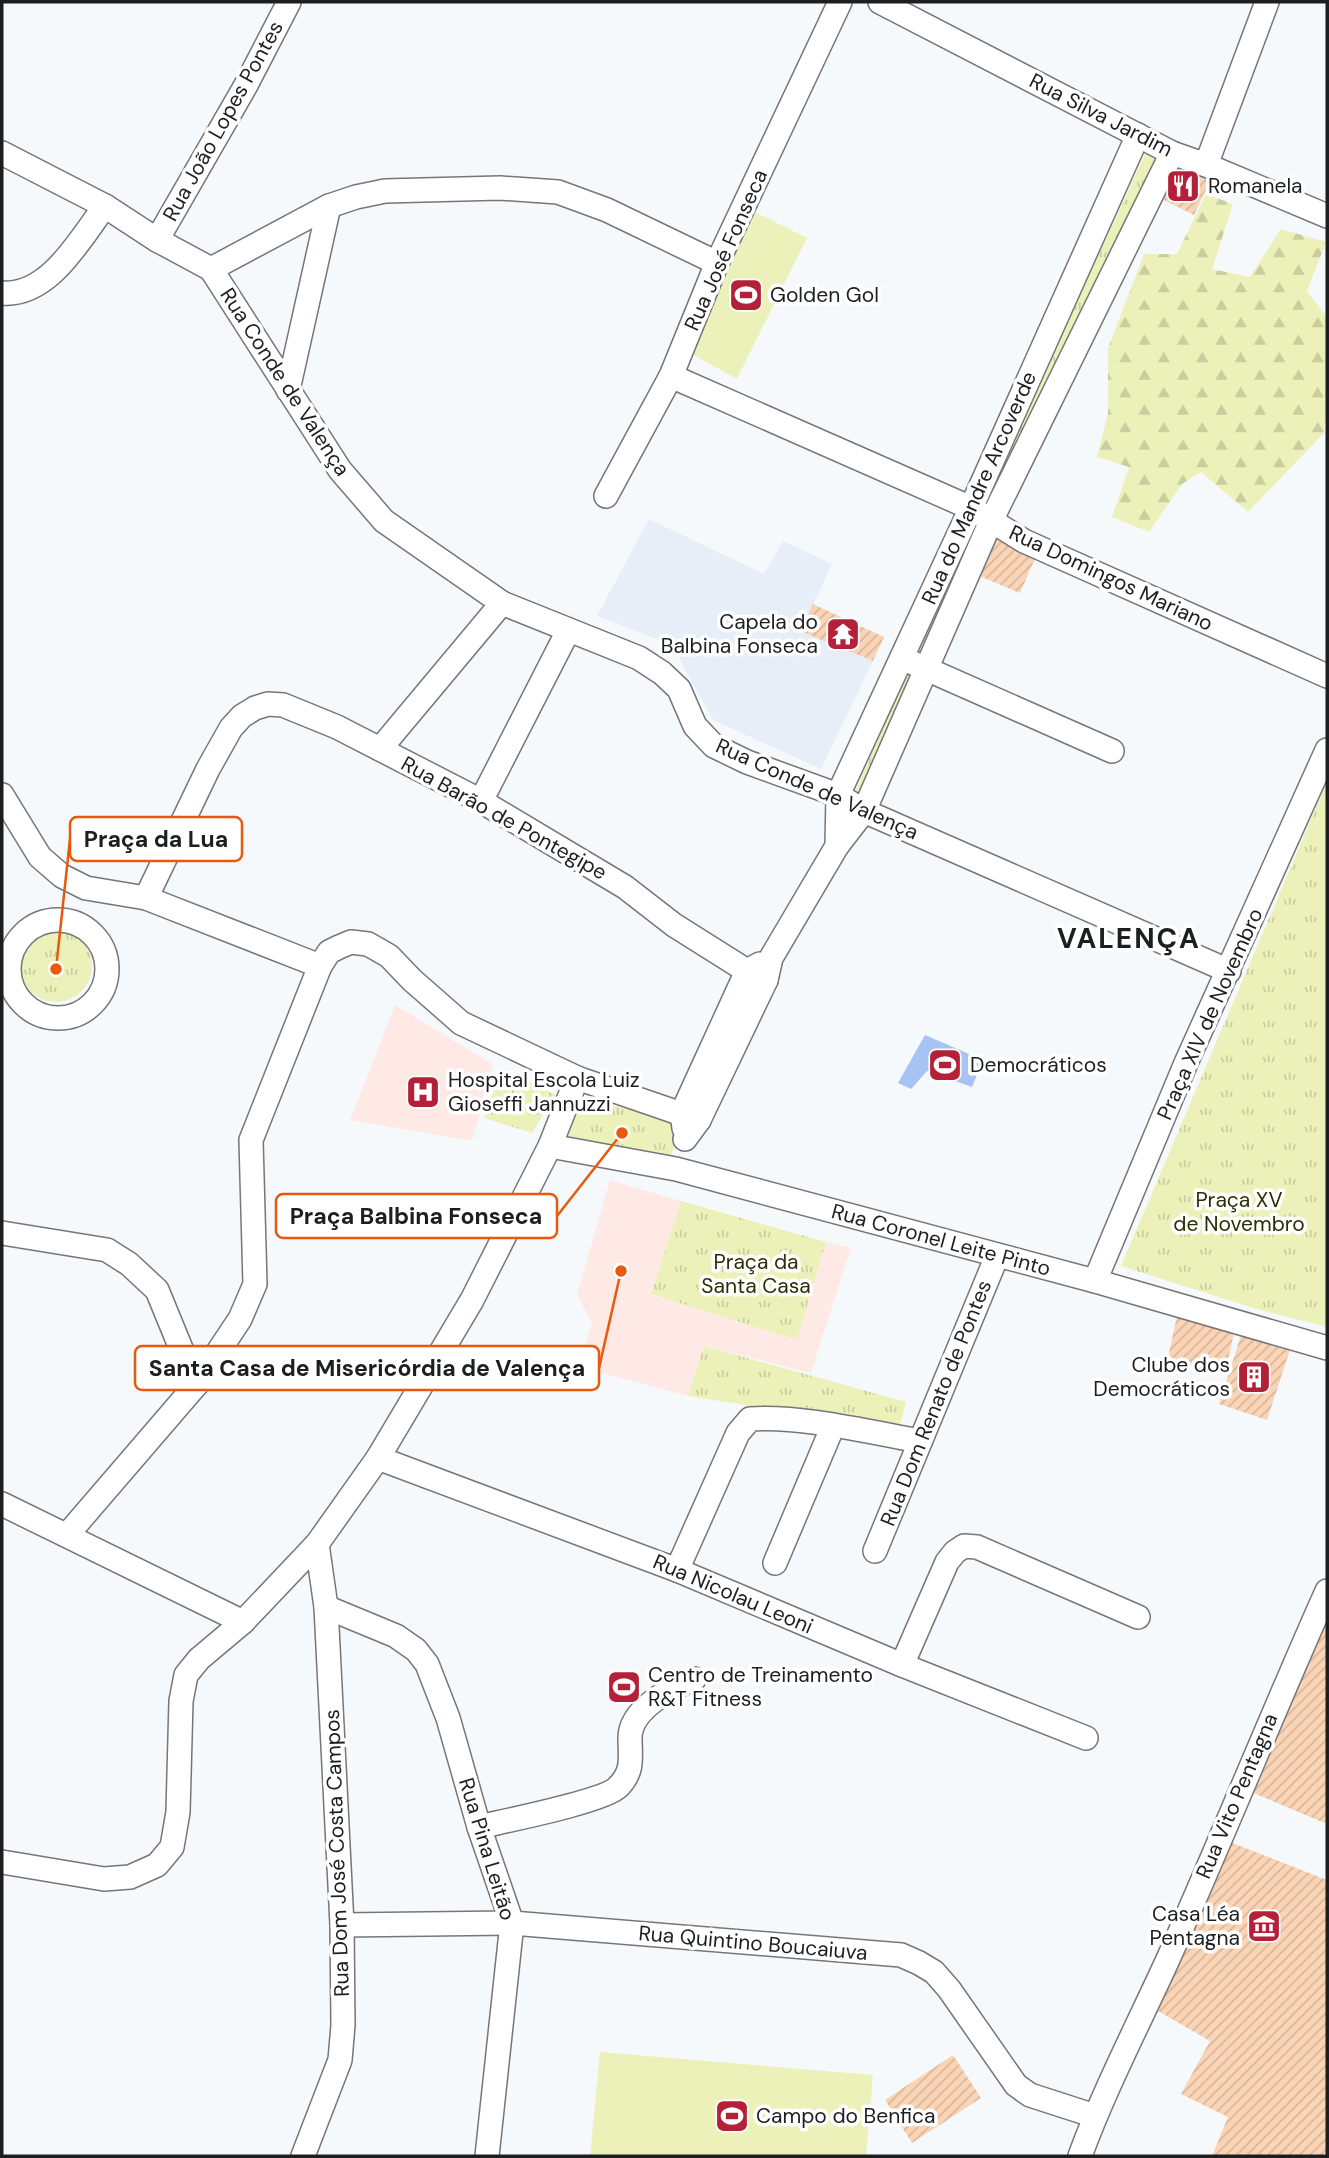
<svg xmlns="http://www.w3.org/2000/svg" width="1329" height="2158" font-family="'DM Sans',sans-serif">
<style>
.built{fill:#e7eef8}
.medical{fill:#ffe9e5}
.grass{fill:url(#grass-tufts)}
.forest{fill:url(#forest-firs)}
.garden{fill:#ecf1ba}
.water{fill:#a6c3f3}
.building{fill:url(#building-hatch)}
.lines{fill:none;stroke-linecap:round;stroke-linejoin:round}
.minor-casing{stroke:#747679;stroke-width:26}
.minor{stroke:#fff;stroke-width:23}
.labels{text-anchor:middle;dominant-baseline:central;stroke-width:7;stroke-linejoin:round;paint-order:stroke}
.street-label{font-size:21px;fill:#1d1e1f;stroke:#fff}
.poi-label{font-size:21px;fill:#1d1e1f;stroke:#fff;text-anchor:start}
.park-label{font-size:21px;fill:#2c2e01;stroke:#fff}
.district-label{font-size:28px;font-weight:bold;letter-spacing:2px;fill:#1d1e1f;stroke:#fff}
.leader{fill:none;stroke:#e8590c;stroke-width:2.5}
.callout-dot{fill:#e8590c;stroke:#fff;stroke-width:2.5}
.callout{fill:#fff;stroke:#e8590c;stroke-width:2.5}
.callout-label{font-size:23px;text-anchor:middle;font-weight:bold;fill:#1d1e1f}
</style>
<defs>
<pattern id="grass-tufts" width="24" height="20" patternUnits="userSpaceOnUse" patternTransform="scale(1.75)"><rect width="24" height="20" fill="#ecf1ba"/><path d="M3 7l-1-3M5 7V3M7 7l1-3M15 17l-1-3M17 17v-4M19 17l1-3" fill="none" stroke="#cace9f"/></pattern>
<pattern id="forest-firs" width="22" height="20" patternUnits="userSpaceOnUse" patternTransform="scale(1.75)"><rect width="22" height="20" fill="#ecf1ba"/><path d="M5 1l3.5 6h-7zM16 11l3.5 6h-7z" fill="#cace9f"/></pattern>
<pattern id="building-hatch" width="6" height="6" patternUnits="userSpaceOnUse" patternTransform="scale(1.75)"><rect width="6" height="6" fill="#fbd4b5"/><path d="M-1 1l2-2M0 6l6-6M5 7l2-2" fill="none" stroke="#d7b69b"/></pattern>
</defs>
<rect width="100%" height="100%" fill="#f6f9fc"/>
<path class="built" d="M649,519l115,55 19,-33 49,23 -31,67 72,30 -52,108 -108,-49 -30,-54 -8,-20 -78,-30z"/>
<g class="medical">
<path d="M395,1005l98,59 -21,77 -122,-21z"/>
<path d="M610,1180l71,21 -30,93 146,45 29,-97 25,6 -40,125 -107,-27 -16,50 -110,-29 14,-43 -15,-29z"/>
</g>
<g class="grass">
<path d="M1148,148l15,8 -300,650 -12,-6 132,-294z"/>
<path d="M1327,782v545l-77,-20 -129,-41z"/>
<circle cx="56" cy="966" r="36"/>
<path d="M502,1068l53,27 -23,38 -48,-15z"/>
<path d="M587,1098l95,26 -11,32 -111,-15z"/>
<path d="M681,1201l145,41 -29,98 -146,-46z"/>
<path d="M704,1346l202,56 -8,32 -114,-23 -96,-15z"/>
</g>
<path class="forest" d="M1206,194l27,10 -21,65 38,8 31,-48 45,13 -19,49 20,26v79l-3,37 -76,79 -47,-40 -19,12 -33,48 -37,-15 17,-50 -32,-10 11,-44v-65l36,-94h33z"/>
<g class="garden">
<path d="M751,210l56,28 -70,141 -49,-27z"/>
<path d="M600,2052l273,23 -7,81h-276z"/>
</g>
<path class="water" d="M925,1035l58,25 -11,27 -45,-16 -16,18 -13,-6z"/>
<g class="building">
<path d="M1172,157l40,20 -18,38 -40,-20z"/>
<path d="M986,535l50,21 -16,37 -50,-21z"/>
<path d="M813,604l71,33 -11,24 -73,-30z"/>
<path d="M1177,1316l58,12 -10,46 -58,-12z"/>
<path d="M1241,1335l49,15 -23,70 -48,-16z"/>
<path d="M1316,1622l11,5v197l-83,-35z"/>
<path d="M1222,1839l105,41v276h-115l16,-39 -47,-23 29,-53 -57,-33z"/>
<path d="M953,2055l28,43 -69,45 -27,-43z"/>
</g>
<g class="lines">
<g class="minor-casing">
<g id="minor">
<path d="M880,2l292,151 34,12 121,51"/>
<path d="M2,153l103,53 52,34 54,29 129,201 44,51 118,82 137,55 23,15 17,16 16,37 19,20 33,16 91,33 26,16 365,160"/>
<path d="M1206,165l61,-163"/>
<path d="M157,240l89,-155 43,-83"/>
<path d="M211,269l118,-63 27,-9 29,-6 115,-3 58,4 49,18 110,53"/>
<path d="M2,293c47,4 78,-54 103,-87"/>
<path d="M671,376l300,132 53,33 303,135"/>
<path d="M288,390l41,-184"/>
<path d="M606,496l65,-120 46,-113 123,-261"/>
<path d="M913,663l199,88"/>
<path d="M380,749l122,-146"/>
<path d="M2,795l38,62 22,19 24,12 60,10 174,68"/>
<path d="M481,801l87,-170"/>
<path d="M837,846l1,-51 133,-287 167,-373"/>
<path d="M146,898l62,-129 23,-41 11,-12 13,-8 13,-4 15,1 54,22 144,74 144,86 49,38 73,46 19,9"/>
<circle cx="58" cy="969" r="49"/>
<path d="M684,1128l-2,-15 65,-142 13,-7"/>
<path d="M685,1139l14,-19 67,-140 5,-22 66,-112 27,-35 127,-290 181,-368"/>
<path d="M550,1146l126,23 419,112 232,67"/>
<path d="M2,1233l105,17 22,14 28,26 39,95"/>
<path d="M1095,1281l91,-218 141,-313"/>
<path d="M378,1458l299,112 225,95 184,73"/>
<path d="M2,1504l241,118"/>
<path d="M67,1535l129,-150 44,-66 15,-35 -4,-144 69,-174 9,-14 10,-5 12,-5 17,2 21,12 23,24 49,43 116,55 122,42"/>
<path d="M875,1551l122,-295"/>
<path d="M775,1563l58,-137"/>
<path d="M677,1570l61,-137 12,-14c49,-4 120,13 170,22"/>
<path d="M326,1607l70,29 20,14 11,14 21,54 31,109 33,96 -25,233"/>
<path d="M902,1665l45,-103 8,-10 9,-6 13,1 161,70"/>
<path d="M479,1827c25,-6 126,-26 139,-40 16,-16 12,-29 12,-49 0,-29 41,-50 64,-59"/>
<path d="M2,1862l102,17 26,-2 27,-12 15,-18 6,-35 3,-111 5,-26 13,-16 44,-37 74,-78 61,-86 94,-158 78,-154 27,-68"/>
<path d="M342,1925l170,-2 389,32 18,8 15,9 15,17 67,96 14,10 65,21"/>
<path d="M303,2156l37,-96 3,-35 -1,-100 -16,-318 -9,-63"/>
<path d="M1080,2156c25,-68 59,-133 89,-199 54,-121 104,-245 158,-366"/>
</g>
</g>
<use href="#minor" class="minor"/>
</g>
<defs>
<g id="restaurant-square" transform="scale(1.75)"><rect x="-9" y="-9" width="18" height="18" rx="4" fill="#b32038" stroke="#fff"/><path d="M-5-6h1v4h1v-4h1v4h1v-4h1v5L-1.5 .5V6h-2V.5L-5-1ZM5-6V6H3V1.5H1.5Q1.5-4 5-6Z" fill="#fff"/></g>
<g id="stadium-square" transform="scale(1.75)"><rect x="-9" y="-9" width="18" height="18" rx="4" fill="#b32038" stroke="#fff"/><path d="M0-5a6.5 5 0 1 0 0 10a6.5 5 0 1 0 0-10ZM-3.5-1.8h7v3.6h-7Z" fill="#fff"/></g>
<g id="temple-square" transform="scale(1.75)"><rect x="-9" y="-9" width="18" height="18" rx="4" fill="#b32038" stroke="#fff"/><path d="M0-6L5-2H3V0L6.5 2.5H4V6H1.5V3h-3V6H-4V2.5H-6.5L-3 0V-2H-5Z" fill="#fff"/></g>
<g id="hospital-square" transform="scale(1.75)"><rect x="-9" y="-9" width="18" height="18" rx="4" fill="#b32038" stroke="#fff"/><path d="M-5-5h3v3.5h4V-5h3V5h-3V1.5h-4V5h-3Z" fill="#fff"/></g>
<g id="building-square" transform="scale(1.75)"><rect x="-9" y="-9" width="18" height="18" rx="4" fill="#b32038" stroke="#fff"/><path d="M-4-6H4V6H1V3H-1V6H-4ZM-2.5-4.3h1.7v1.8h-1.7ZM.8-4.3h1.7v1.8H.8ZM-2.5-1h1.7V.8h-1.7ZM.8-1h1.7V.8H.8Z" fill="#fff"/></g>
<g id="museum-square" transform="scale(1.75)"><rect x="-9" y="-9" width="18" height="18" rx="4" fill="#b32038" stroke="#fff"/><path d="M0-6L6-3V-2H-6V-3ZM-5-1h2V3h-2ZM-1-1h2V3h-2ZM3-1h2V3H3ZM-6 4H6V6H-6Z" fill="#fff"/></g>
</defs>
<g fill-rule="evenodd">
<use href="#restaurant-square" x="1183" y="186"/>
<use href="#stadium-square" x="746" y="295"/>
<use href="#temple-square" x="843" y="634"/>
<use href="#stadium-square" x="945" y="1065"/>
<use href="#hospital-square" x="423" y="1092"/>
<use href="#building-square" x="1254" y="1377"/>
<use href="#stadium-square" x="624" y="1687"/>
<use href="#museum-square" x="1264" y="1926"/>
<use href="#stadium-square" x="732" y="2116"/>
</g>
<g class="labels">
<g class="street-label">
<text transform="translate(1101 115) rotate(27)">Rua Silva Jardim</text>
<text transform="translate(223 121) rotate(-61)">Rua João Lopes Pontes</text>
<text transform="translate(726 250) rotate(-66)">Rua José Fonseca</text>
<text transform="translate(285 382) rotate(57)">Rua Conde de Valença</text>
<text transform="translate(979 488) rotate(-66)">Rua do Mandre Arcoverde</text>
<text transform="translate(1111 578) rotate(25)">Rua Domingos Mariano</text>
<text transform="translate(817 789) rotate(24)">Rua Conde de Valença</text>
<text transform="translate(504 818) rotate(29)">Rua Barão de Pontegipe</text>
<text transform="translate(1210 1014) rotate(-66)">Praça XIV de Novembro</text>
<text transform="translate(941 1240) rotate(15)">Rua Coronel Leite Pinto</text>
<text transform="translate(936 1403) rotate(-68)">Rua Dom Renato de Pontes</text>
<text transform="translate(733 1594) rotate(23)">Rua Nicolau Leoni</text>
<text transform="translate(1237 1796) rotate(-67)">Rua Vito Pentagna</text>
<text transform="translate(487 1849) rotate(73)">Rua Pina Leitão</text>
<text transform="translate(337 1853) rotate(-92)">Rua Dom José Costa Campos</text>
<text transform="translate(753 1943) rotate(5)">Rua Quintino Boucaiuva</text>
</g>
<g class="poi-label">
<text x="1208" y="186">Romanela</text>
<text x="770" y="295">Golden Gol</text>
<text x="818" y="622" text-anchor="end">Capela do<tspan x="818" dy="24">Balbina Fonseca</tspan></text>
<text x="970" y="1065">Democráticos</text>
<text x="448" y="1080">Hospital Escola Luiz<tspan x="448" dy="24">Gioseffi Jannuzzi</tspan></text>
<text x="1230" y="1365" text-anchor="end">Clube dos<tspan x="1230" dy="24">Democráticos</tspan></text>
<text x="648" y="1675">Centro de Treinamento<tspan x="648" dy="24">R&amp;T Fitness</tspan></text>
<text x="1240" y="1914" text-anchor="end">Casa Léa<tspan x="1240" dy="24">Pentagna</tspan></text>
<text x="756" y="2116">Campo do Benfica</text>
</g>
<g class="park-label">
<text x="1239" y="1200">Praça XV<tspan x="1239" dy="24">de Novembro</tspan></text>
<text x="756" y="1262">Praça da<tspan x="756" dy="24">Santa Casa</tspan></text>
</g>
<g class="district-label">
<text x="1129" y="938">VALENÇA</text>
</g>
</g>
<path class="leader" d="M56 969L70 839M622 1133L557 1216M621 1271L599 1368"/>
<g class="callout-dot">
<circle cx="56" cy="969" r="7"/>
<circle cx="622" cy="1133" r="7"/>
<circle cx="621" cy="1271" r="7"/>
</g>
<g class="callout">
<rect x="70" y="817" width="172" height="44" rx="7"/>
<rect x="276" y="1194" width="281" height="44" rx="7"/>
<rect x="135" y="1346" width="464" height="44" rx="7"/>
</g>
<g class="callout-label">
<text x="156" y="847">Praça da Lua</text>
<text x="416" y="1224">Praça Balbina Fonseca</text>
<text x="367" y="1376">Santa Casa de Misericórdia de Valença</text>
</g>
<rect width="1329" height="2158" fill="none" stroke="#1d1e1f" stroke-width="7"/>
</svg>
